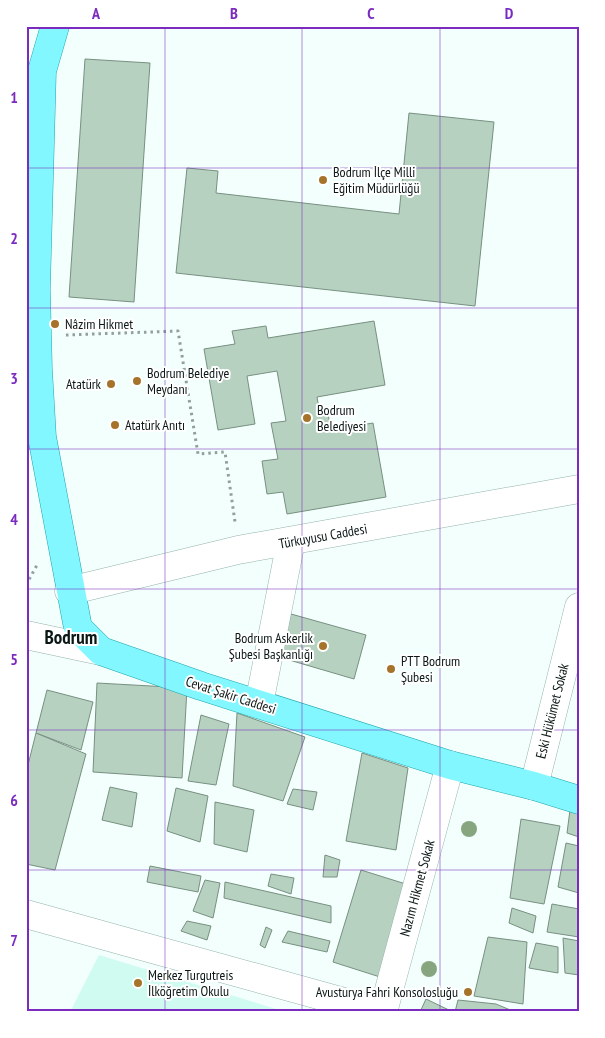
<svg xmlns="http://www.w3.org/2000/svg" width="605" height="1038" font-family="'PT Sans Narrow',sans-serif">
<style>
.built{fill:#d0fbf1}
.building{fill:#b7d1c1;stroke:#779081}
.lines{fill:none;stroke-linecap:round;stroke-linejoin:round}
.minor-casing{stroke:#95b4ad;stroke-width:29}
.major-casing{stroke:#22a5ad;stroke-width:29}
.path{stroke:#929f9c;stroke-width:3;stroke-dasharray:2.5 4;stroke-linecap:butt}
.minor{stroke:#fff;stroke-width:28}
.major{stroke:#82f7ff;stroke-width:28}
.tree{fill:#87a67f}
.grid{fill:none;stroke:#7b2cbf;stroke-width:1;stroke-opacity:0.55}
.poi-dot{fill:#a6732a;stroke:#fff;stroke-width:2}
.labels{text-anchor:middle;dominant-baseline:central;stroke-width:4;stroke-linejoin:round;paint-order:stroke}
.poi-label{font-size:14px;fill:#0b1715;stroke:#fff;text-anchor:start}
.street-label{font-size:14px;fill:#0b1715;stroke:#fff}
.district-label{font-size:19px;font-weight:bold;fill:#0b1715;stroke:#fff}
.neatline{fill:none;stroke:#7b2cbf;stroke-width:2}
.grid-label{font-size:16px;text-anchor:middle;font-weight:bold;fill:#7b2cbf}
</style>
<rect width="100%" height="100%" fill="#f2fffc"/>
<path class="built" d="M99,955l187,57h-216z"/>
<g class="building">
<path d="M85,59l65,4 -16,239 -65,-5z"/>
<path d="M409,113l85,9 -19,184 -299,-33 11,-105 31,3 -2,22 183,21z"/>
<path d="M374,321l11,64 -68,12 3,18 8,-1 3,16 42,-7 13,74 -99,17 -4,-22 -16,2 -5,-33 16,-2 -7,-36 15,-2 -9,-50 -30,5 8,48 -37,6 -14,-81 31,-5 -3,-13 34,-5 2,12z"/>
<path d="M291,614l75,21 -12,44 -75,-22z"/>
<path d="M97,683l90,5 -5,90 -89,-6z"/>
<path d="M47,690l46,12 -12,48 -45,-17z"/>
<path d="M237,713l68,24 -22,64 -50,-15z"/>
<path d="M201,715l28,9 -13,61 -28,-4z"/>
<path d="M36,733l50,21 -31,116 -29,-6v-91z"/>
<path d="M362,753l46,15 -12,82 -50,-9z"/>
<path d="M110,787l27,6 -5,34 -30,-7z"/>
<path d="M176,788l32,8 -8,46 -33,-11z"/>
<path d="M293,789l24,3 -4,18 -26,-6z"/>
<path d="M215,802l39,8 -7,42 -33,-8z"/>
<path d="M570,810l9,2v25l-12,-4z"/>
<path d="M521,819l39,7 -16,78 -34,-6z"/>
<path d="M566,843l13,3v47l-21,-6z"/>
<path d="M325,855l15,5 -3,17h-14z"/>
<path d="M150,866l51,10 -3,16 -51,-10z"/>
<path d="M361,870l48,15 -29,92 -47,-15z"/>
<path d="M271,874l23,4 -3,16 -23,-8z"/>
<path d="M205,880l15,3 -7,35 -20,-7z"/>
<path d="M225,882l106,24v17l-107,-25z"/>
<path d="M552,904l27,5v28l-32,-5z"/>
<path d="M512,908l24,8 -3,17 -24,-10z"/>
<path d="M187,921l24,5 -4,14 -26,-9z"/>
<path d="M266,927l6,3 -7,18 -5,-3z"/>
<path d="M288,931l42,10 -3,11 -45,-10z"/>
<path d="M488,937l39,5 -4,62 -49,-8z"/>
<path d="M563,938l16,3v34l-14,-2z"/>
<path d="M536,943l22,4v26l-29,-5z"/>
<path d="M426,999l25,12 -1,1h-30z"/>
<path d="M458,1000l38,4 19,8h-60z"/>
</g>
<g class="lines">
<g class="minor-casing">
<g id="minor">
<path d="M69,591l169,-41 341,-61"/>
<path d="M26,635l75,16"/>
<path d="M259,704l32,-163"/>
<path d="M534,786l45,-179"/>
<path d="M26,914l354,98"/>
<path d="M383,1012l67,-247"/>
</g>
</g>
<g class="major-casing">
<path id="major" d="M55,26l-13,45 -6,218 2,80 4,68 36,191 23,23 100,35 249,79 84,21 45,14"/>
</g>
<g class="path">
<path d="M66,335l112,-4 20,123 27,-2 10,70"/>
<path d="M26,585l11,-20"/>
</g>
<use href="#minor" class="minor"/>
<use href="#major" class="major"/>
</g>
<g class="tree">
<circle cx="469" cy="829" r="8"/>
<circle cx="429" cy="969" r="8"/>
</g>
<path class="grid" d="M165,26v986M302,26v986M440,26v986M26,168h553M26,308h553M26,449h553M26,589h553M26,730h553M26,870h553"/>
<g class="poi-dot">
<circle cx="323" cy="180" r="5"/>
<circle cx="55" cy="324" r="5"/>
<circle cx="137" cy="381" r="5"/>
<circle cx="111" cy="384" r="5"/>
<circle cx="307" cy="418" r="5"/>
<circle cx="115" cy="425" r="5"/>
<circle cx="323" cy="646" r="5"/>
<circle cx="391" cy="669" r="5"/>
<circle cx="138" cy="983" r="5"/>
<circle cx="468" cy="992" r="5"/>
</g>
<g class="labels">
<g class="poi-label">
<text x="333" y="172">Bodrum İlçe Milli<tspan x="333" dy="16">Eğitim Müdürlüğü</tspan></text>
<text x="65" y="324">Nâzim Hikmet</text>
<text x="147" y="373">Bodrum Belediye<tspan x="147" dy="16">Meydanı</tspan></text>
<text x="101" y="384" text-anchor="end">Atatürk</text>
<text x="317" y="410">Bodrum<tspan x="317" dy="16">Belediyesi</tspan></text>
<text x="125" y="425">Atatürk Anıtı</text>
<text x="313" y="638" text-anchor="end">Bodrum Askerlik<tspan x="313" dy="16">Şubesi Başkanlığı</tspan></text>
<text x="401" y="661">PTT Bodrum<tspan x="401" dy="16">Şubesi</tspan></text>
<text x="148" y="975">Merkez Turgutreis<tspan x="148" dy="16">İlköğretim Okulu</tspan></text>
<text x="458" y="992" text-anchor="end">Avusturya Fahri Konsolosluğu</text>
</g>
<g class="street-label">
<text transform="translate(323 536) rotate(-10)">Türkuyusu Caddesi</text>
<text transform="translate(231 695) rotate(18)">Cevat Şakir Caddesi</text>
<text transform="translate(552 711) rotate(-76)">Eski Hükümet Sokak</text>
<text transform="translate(417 888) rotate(-75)">Nazım Hikmet Sokak</text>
</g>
<g class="district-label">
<text x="71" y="637">Bodrum</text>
</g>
</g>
<rect width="605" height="1038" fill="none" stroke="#ffffff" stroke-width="55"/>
<rect x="28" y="28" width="550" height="982" class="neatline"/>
<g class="grid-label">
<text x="96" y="19">A</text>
<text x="234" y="19">B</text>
<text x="371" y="19">C</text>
<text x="509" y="19">D</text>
<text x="14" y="103">1</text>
<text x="14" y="244">2</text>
<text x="14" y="384">3</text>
<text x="14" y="525">4</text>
<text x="14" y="665">5</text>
<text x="14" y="806">6</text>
<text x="14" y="946">7</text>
</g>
</svg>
